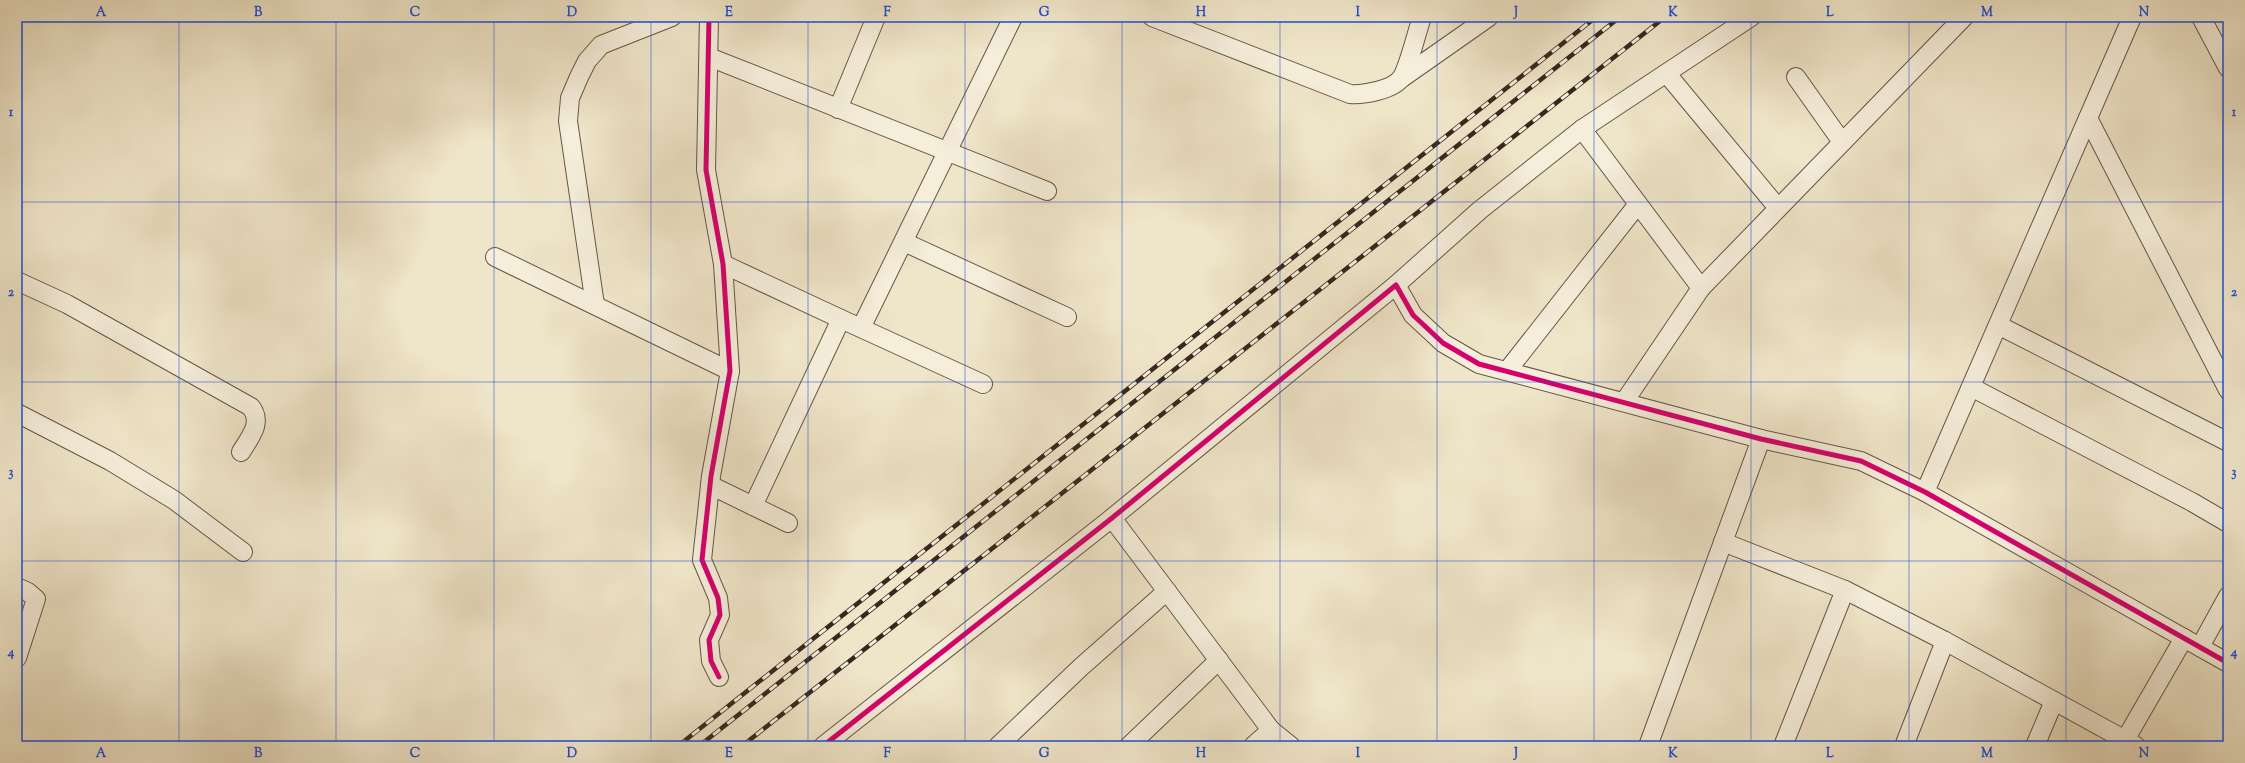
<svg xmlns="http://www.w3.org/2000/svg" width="2245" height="763" font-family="'Sorts Mill Goudy',serif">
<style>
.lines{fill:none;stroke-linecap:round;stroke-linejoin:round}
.minor-casing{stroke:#665648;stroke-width:20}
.minor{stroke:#f5eedb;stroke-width:18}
.rail-casing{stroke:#39271d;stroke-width:4.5}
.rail{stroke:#f5eedb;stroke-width:3;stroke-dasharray:9;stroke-linecap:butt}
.cycleway-casing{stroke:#f5eedb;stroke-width:8}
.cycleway{stroke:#d6006c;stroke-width:5}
.grid{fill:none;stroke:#1d4ed8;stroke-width:1;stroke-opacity:0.55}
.neatline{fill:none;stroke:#1d4ed8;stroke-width:1.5}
.grid-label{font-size:13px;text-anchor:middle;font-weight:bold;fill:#1d4ed8}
</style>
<rect width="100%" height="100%" fill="#efe5c8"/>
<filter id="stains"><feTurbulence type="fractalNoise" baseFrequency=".005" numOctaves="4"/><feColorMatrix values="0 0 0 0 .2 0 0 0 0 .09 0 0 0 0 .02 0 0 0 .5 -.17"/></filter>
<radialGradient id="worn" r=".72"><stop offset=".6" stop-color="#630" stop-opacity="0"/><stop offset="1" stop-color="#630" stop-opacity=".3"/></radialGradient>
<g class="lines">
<g class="minor-casing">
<g id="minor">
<path d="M709,17l-3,153 17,94 7,107 -19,105 -9,84 16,38 2,17 -11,25 2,21 8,16"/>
<path d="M1152,17l198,77c13,1 44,-4 52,-17 7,-12 15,-46 20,-60"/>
<path d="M2201,17l27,51"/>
<path d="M709,57l338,134"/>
<path d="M1667,74l111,134"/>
<path d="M1796,77l46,65"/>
<path d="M1402,78l87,-61"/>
<path d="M838,109l38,-92"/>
<path d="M2088,118l140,272"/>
<path d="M1582,129l119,159 -77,114"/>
<path d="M904,242l163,75"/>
<path d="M495,257l235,114"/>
<path d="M723,264l118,55"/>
<path d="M17,281l50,23 184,103c12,16 -1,30 -10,45"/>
<path d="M1396,285l84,-75 102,-81 169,-112"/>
<path d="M1701,288l263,-271"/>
<path d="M595,305l-27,-184 2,-23 9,-21 8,-16 14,-16 71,-28"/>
<path d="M1998,325l230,117"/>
<path d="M861,328l152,-311"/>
<path d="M1507,371l131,-167"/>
<path d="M1971,387l221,115 36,21"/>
<path d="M17,413l93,48 64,39 69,52"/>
<path d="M710,485l78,38"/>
<path d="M1925,492l207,-475"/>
<path d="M753,506l88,-187 142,65"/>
<path d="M1112,518l159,212 20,16"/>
<path d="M1723,542l122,48 100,51 191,105"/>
<path d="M17,587l11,5 8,7 -19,59"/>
<path d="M2200,647l28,-51"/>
<path d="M2125,740l59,-102"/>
<path d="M823,746l289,-228 284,-233 17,30 30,28 36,21 282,75 100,22 64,31 303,171"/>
<path d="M998,746l83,-79 86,-76"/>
<path d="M1129,746l90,-86"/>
<path d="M1253,746l18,-16"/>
<path d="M1648,746l113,-307"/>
<path d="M1783,746l62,-156"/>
<path d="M1904,746l41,-105"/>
<path d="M2035,746l19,-45"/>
</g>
</g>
<use href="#minor" class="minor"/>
<g class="rail-casing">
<g id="rail">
<path d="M678,746l918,-729"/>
<path d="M699,746l921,-729"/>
<path d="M742,746l923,-729"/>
</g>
</g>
<use href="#rail" class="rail"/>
<g class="cycleway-casing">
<g id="cycleway">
<path d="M709,17l-3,153 17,94 7,107 -19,105 -9,84 16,38 2,17 -11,25 2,21 8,16"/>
<path d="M823,746l289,-228 284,-233 17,30 30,28 36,21 282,75 100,22 64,31 303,171"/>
</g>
</g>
<use href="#cycleway" class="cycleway"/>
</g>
<path class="grid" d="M179,17v729M336,17v729M494,17v729M651,17v729M808,17v729M965,17v729M1122,17v729M1280,17v729M1437,17v729M1594,17v729M1751,17v729M1909,17v729M2066,17v729M17,202h2211M17,382h2211M17,561h2211"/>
<rect width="2245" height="763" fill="none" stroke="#efe5c8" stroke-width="44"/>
<rect x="22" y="22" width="2201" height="719" class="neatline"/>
<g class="grid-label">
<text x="101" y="16">A</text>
<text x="258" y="16">B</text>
<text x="415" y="16">C</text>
<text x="572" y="16">D</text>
<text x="729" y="16">E</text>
<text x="887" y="16">F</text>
<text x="1044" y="16">G</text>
<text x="1201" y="16">H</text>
<text x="1358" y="16">I</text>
<text x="1516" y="16">J</text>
<text x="1673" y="16">K</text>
<text x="1830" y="16">L</text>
<text x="1987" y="16">M</text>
<text x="2144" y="16">N</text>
<text x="11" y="116">1</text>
<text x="2234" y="116">1</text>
<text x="11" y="296">2</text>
<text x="2234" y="296">2</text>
<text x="11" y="476">3</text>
<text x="2234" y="476">3</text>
<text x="11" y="656">4</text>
<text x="2234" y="656">4</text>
<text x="101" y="757">A</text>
<text x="258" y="757">B</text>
<text x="415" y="757">C</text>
<text x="572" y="757">D</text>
<text x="729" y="757">E</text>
<text x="887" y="757">F</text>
<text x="1044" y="757">G</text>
<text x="1201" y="757">H</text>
<text x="1358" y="757">I</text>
<text x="1516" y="757">J</text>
<text x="1673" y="757">K</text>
<text x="1830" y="757">L</text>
<text x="1987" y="757">M</text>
<text x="2144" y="757">N</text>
</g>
<rect width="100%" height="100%" filter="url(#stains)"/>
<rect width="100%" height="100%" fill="url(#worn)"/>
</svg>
